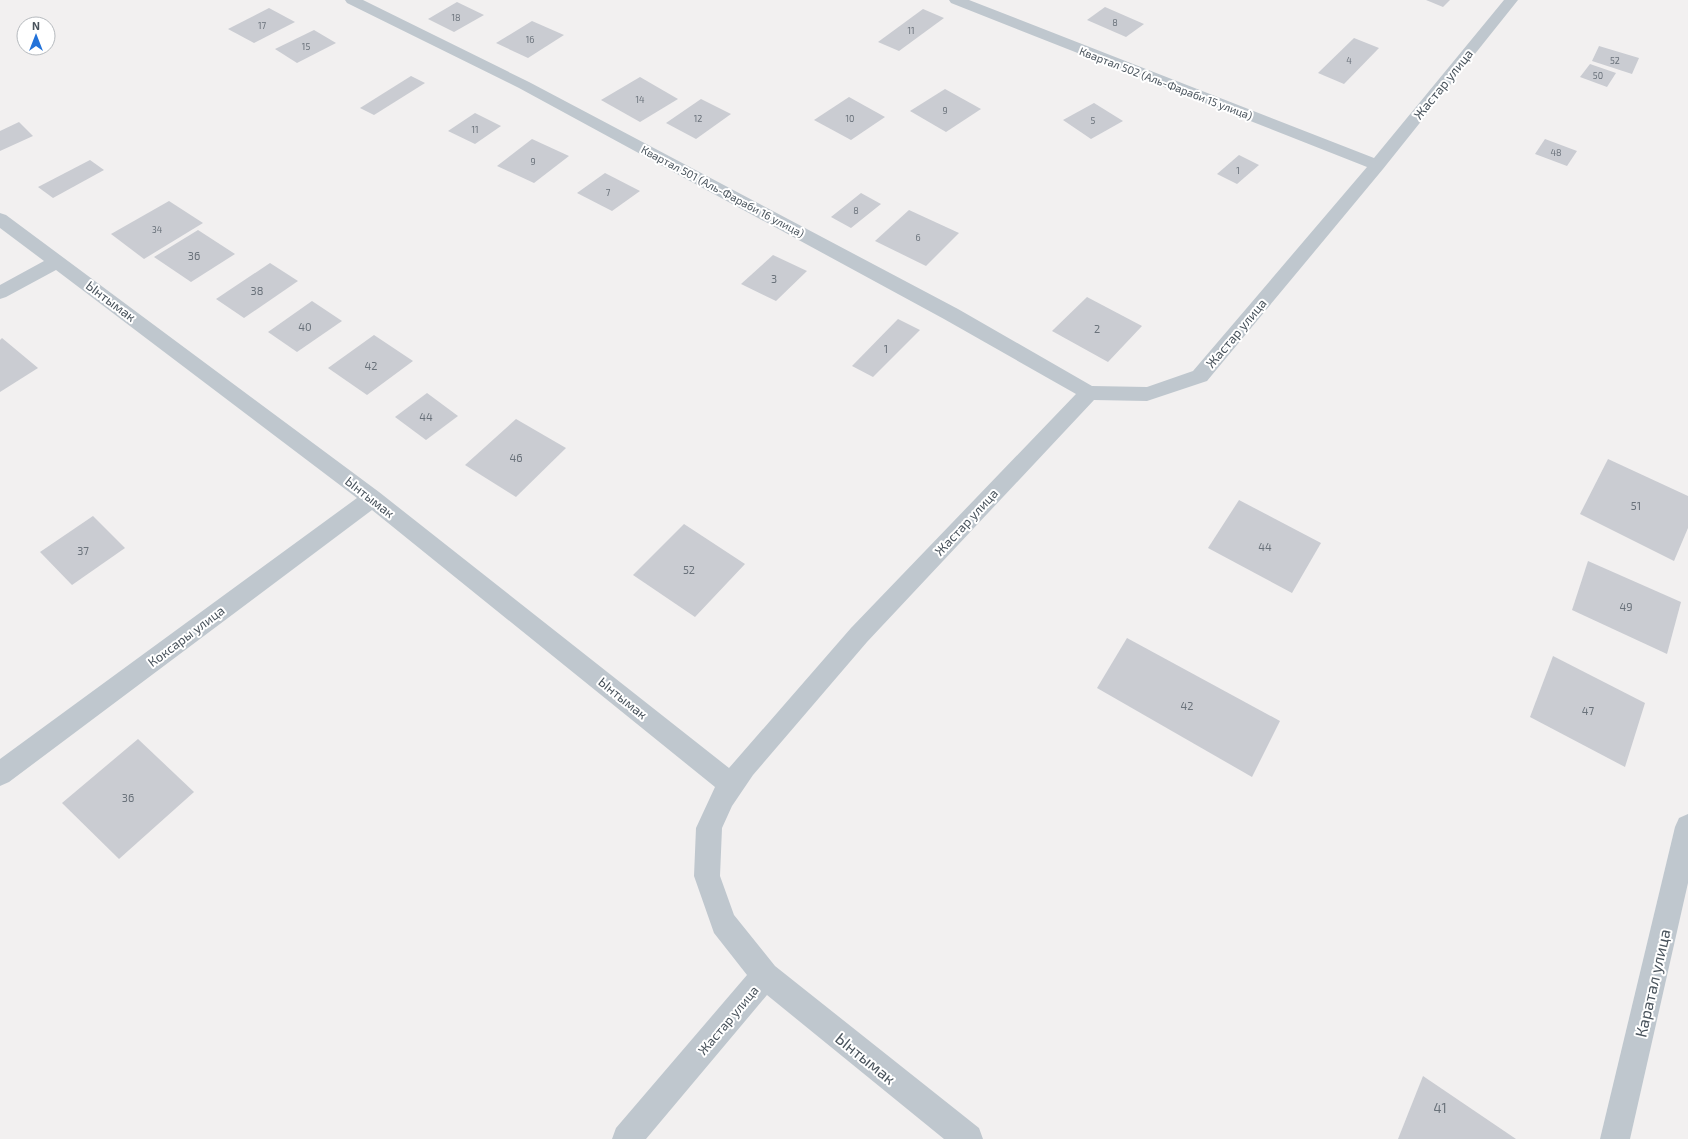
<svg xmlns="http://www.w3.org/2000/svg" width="1688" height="1139" font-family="'Exo 2',sans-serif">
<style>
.building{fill:#caccd2}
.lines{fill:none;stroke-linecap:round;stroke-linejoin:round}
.minor{fill:#bfc7ce;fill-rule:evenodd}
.labels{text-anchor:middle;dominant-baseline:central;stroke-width:4;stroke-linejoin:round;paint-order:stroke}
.far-number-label{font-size:9px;fill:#69717a}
.far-street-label{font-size:11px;fill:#49535c;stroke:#fff}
.number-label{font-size:11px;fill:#69717a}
.street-label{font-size:13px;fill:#49535c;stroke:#fff}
.near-number-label{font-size:13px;fill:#69717a}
.near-street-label{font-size:16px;fill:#49535c;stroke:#fff}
</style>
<rect width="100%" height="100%" fill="#f2f0f0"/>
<g class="building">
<path d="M1426,0h24l-7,7z"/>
<path d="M457,2l27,13 -30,17 -26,-13z"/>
<path d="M1105,7l39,17 -18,13 -39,-17z"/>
<path d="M269,8l26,14 -41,21 -26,-14z"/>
<path d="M923,9l21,9 -45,33 -21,-9z"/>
<path d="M532,21l32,14 -36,23 -32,-15z"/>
<path d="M314,30l22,13 -39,20 -22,-14z"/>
<path d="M1354,38l25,10 -35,36 -26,-11z"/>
<path d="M1599,46l40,12 -7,16 -40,-13z"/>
<path d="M1590,64l26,9 -9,14 -27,-10z"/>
<path d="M411,76l14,7 -51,32 -14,-7z"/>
<path d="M640,77l38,22 -38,23 -39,-22z"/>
<path d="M945,89l36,20 -35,23 -36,-21z"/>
<path d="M849,97l36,20 -34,23 -37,-20z"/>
<path d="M701,99l30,15 -35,25 -30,-16z"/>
<path d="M1094,103l29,18 -32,18 -28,-19z"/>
<path d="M475,113l26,13 -26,18 -27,-13z"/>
<path d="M19,122l14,14 -33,15v-20z"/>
<path d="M532,139l37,17 -35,27 -37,-17z"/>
<path d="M1545,139l32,12 -10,15 -32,-12z"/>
<path d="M1239,155l20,10 -22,19 -20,-10z"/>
<path d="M90,160l14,10 -51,28 -15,-11z"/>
<path d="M605,173l35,18 -28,20 -35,-18z"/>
<path d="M861,193l20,11 -30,24 -20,-11z"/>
<path d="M169,201l34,22 -59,36 -33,-25z"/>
<path d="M909,210l50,23 -33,33 -51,-25z"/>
<path d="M198,230l37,24 -44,28 -37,-25z"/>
<path d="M773,255l34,16 -31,30 -35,-17z"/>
<path d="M270,263l28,18 -54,37 -28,-19z"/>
<path d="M1087,297l55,29 -34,36 -56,-31z"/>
<path d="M312,301l30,20 -45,31 -29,-20z"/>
<path d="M898,319l22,11 -47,47 -21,-11z"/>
<path d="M374,335l39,26 -46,34 -39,-27z"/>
<path d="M2,338l36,30 -38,24v-52z"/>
<path d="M427,393l31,23 -32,24 -31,-23z"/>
<path d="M516,419l50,29 -50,49 -51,-32z"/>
<path d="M1608,459l80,37v32l-14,33 -94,-47z"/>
<path d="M1239,500l82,43 -29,50 -84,-45z"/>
<path d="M93,516l32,32 -53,37 -32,-33z"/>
<path d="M684,524l61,40 -50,53 -62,-42z"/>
<path d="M1588,561l93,41 -14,52 -95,-44z"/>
<path d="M1127,638l153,83 -28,56 -155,-89z"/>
<path d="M1553,656l92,47 -20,64 -95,-50z"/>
<path d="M138,739l56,53 -75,67 -57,-56z"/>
<path d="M1423,1076l93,63h-118z"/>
</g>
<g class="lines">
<g class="minor">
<path d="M345,0h18l166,82 429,227 134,77 55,1 46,-16 174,-204 -416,-164 -2,-3h20l405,158 130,-158h14l-135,169 -176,212 -60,20 -53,-1 -227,242 -114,133 -21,31 -10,22 -2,48 14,39 41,51 204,162 4,11h-39l-177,-144 -121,144h-34l4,-11 131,-153 -33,-42 -20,-57 2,-48 19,-41 -343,-277 -363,272 -9,4v-27l357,-261 -301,-228 -50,27 -6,2v-14l44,-24 -44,-33v-15l6,2 373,277 350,276 122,-140 225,-234 -132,-75 -425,-231 -172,-85z"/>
<path d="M1688,814v69l-58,256h-30l75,-312 4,-9z"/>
</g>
</g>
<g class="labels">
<g class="far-number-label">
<text x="456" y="17">18</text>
<text x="1115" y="22">8</text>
<text x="262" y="25">17</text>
<text x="911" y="30">11</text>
<text x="530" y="39">16</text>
<text x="306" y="46">15</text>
<text x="1349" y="60">4</text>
<text x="1615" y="60">52</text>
<text x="1598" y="75">50</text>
<text x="640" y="99">14</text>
<text x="945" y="110">9</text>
<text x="698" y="118">12</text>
<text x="850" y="118">10</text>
<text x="1093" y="120">5</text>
<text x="475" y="129">11</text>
<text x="1556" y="152">48</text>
<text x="533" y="161">9</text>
<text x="1238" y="170">1</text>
<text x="608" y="192">7</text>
<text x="856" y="210">8</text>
<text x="157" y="229">34</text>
<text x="918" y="237">6</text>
</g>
<g class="far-street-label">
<text transform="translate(1166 83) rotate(21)">Квартал 502 (Аль-Фараби 15 улица)</text>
<text transform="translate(723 191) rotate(28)">Квартал 501 (Аль-Фараби 16 улица)</text>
</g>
<g class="number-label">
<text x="194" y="255">36</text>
<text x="774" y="278">3</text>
<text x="257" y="290">38</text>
<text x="305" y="326">40</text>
<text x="1097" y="328">2</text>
<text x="886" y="348">1</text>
<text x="371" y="365">42</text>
<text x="426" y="416">44</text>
<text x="516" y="457">46</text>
<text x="1636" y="505">51</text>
<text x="1265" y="546">44</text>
<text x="83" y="550">37</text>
<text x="689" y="569">52</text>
<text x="1626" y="606">49</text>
<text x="1187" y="705">42</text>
<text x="1588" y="710">47</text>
<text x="128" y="797">36</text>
</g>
<g class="street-label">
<text transform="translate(1443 84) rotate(-51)">Жастар улица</text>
<text transform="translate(111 301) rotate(37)">Ынтымак</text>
<text transform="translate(1236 333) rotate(-50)">Жастар улица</text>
<text transform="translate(370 497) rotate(38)">Ынтымак</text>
<text transform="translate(966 522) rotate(-47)">Жастар улица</text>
<text transform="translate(186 636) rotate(-37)">Коксары улица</text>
<text transform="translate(623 698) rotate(39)">Ынтымак</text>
<text transform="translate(728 1020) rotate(-50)">Жастар улица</text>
</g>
<g class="near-number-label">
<text x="1440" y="1108">41</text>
</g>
<g class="near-street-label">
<text transform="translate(1652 983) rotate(-77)">Каратал улица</text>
<text transform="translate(866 1058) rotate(39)">Ынтымак</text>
</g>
</g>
<g transform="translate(36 36)"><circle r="19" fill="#ffffff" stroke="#b6babe"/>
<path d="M0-3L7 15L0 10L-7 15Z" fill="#2372d9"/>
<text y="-6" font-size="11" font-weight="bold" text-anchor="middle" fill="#49535c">N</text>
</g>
</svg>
